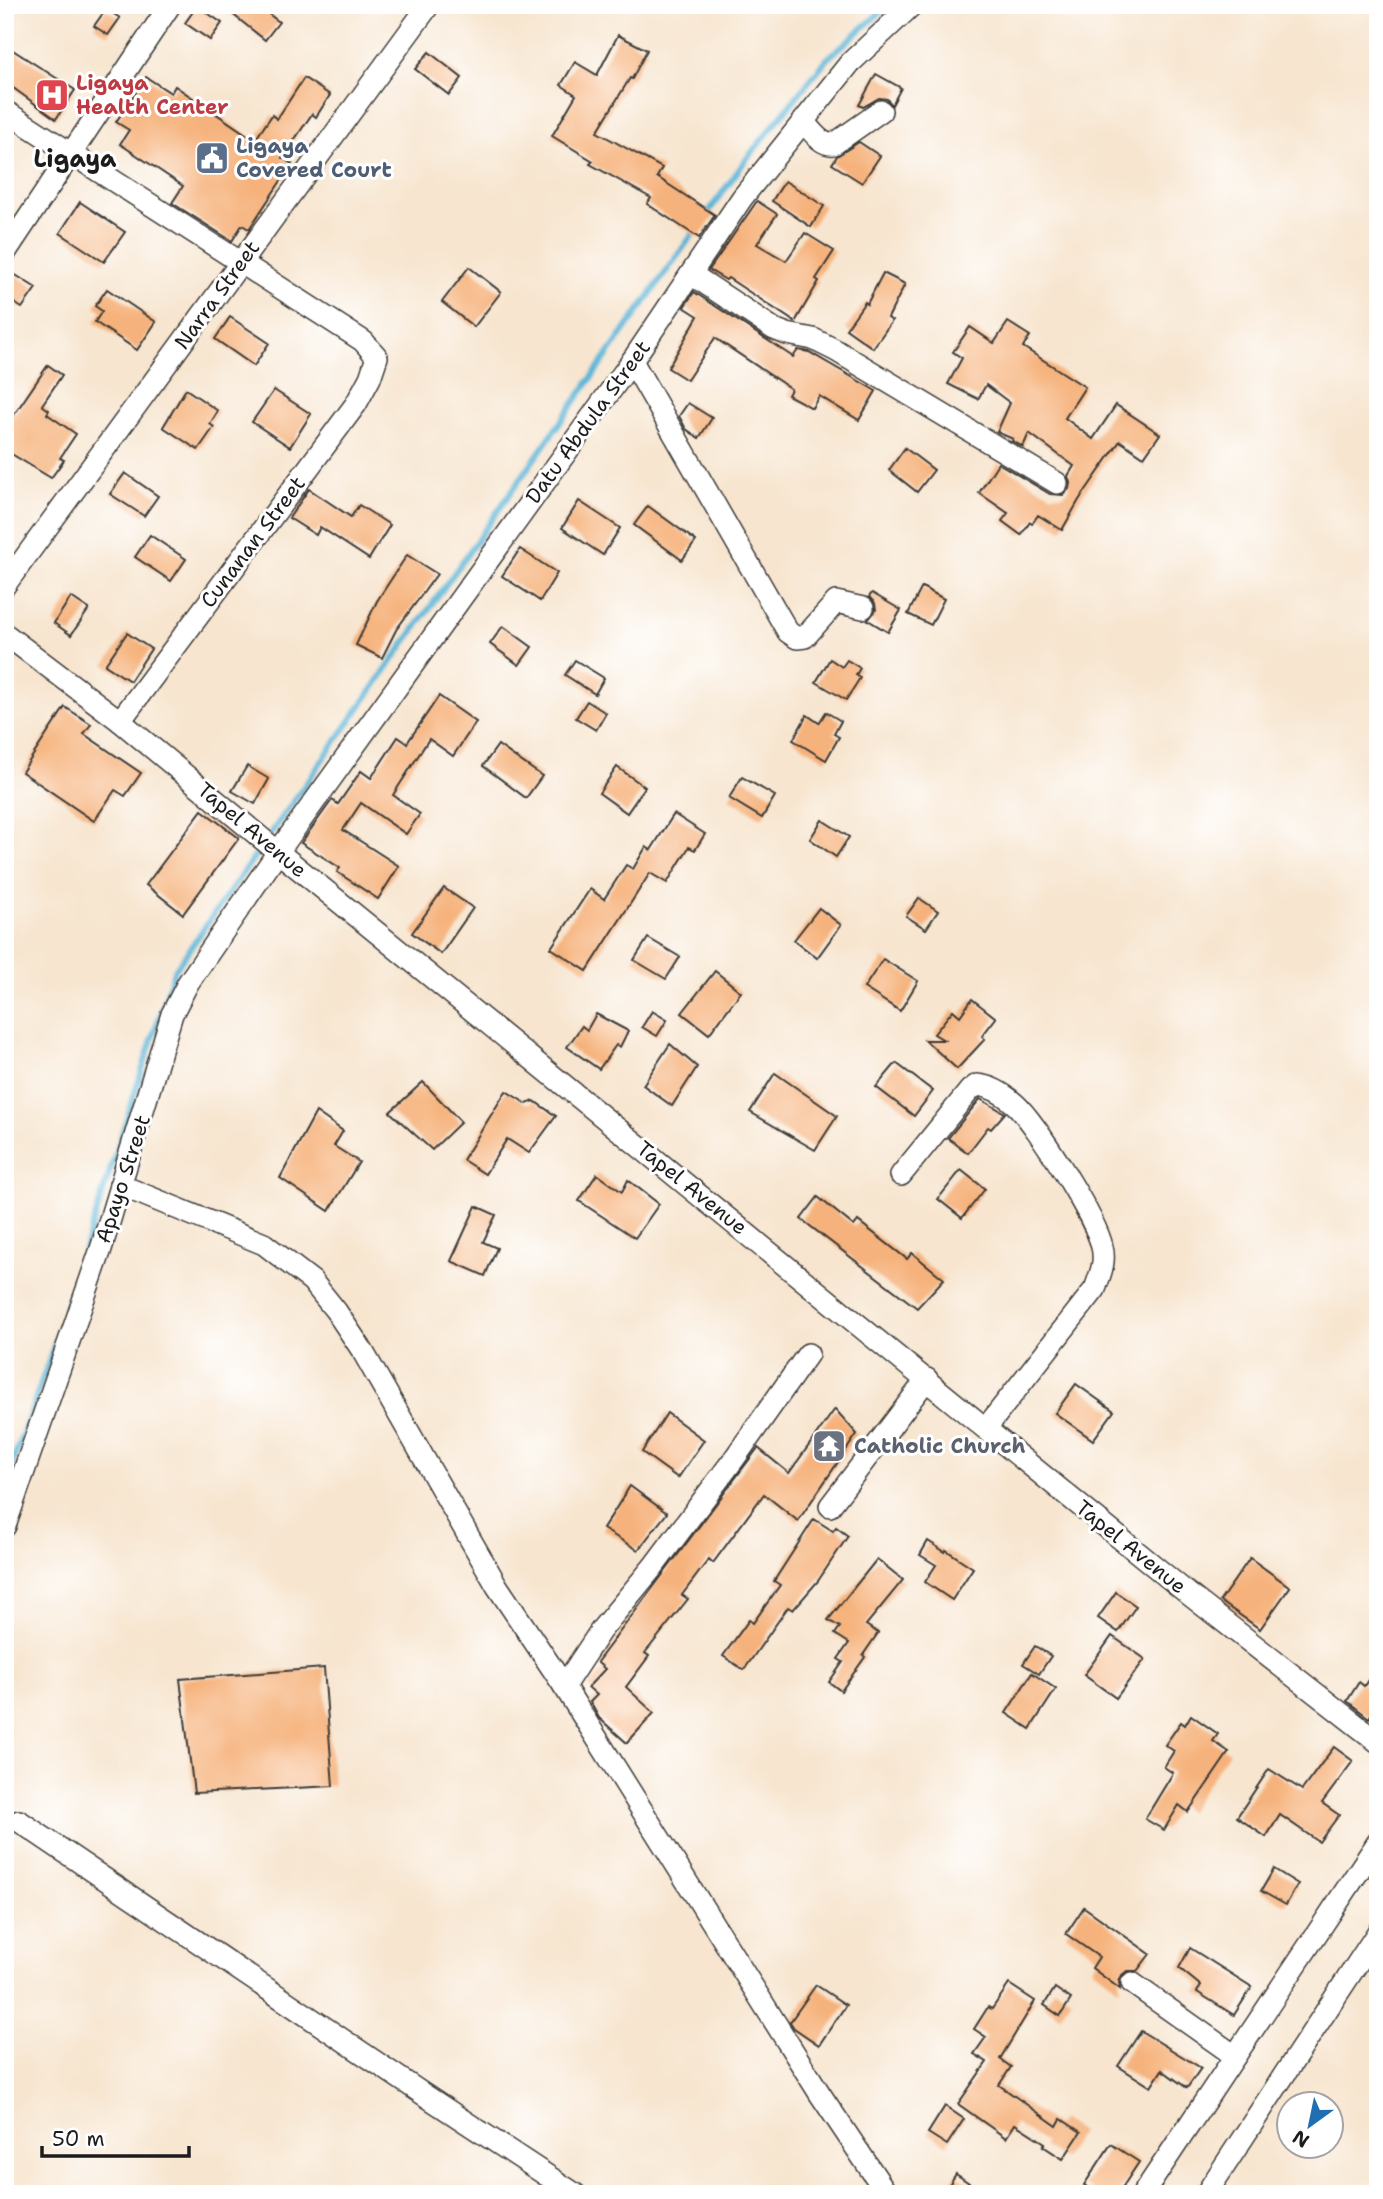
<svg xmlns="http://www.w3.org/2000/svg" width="1383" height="2199" font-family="'Shantell Sans',sans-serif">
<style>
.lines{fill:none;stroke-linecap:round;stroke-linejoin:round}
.stream{stroke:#59b4d6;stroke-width:6}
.building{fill:#f6b27c}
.minor-casing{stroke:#3d3a37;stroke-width:24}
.minor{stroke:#fff;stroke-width:21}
.labels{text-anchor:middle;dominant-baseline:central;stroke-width:6;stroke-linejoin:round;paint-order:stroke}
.health-label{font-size:21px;font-weight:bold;fill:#be3a42;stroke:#fff;text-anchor:start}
.service-label{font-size:21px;font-weight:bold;fill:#4e5e75;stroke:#fff;text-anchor:start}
.street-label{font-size:21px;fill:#1c1c1c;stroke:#fff}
.worship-label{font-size:21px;font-weight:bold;fill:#5b616d;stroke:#fff;text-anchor:start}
.quarter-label{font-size:24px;font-weight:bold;fill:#1c1c1c;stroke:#fff}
</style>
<rect width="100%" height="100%" fill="#fff"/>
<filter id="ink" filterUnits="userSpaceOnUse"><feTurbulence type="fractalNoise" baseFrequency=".0143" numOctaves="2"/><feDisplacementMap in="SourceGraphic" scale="14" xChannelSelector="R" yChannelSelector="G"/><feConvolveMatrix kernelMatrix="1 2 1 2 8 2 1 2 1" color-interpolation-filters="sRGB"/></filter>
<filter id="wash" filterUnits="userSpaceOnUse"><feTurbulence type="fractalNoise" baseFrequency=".00686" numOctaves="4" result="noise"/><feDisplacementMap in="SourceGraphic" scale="28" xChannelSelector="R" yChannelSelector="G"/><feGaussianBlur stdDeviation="1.57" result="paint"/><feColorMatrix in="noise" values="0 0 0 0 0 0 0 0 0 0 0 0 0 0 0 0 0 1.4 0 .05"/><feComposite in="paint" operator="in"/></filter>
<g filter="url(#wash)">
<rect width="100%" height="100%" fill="#f7e5cf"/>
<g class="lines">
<g class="stream">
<path d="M705,217l43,-60 79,-98 62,-54"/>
<path d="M5,1483l44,-122 125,-390 523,-743"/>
</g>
</g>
<g id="blocks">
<g class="building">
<path d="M221,5h36l22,17 -14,18z"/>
<path d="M197,6l25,17 -12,17 -25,-17z"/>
<path d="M106,9l14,9 -12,17 -14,-9z"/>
<path d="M618,35l29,15 -15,29 -2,-1 -33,54 65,36 -5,9 58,38 -16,23 -52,-34 4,-6 -61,-34 3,-3 -41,-25 24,-41 -15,-10 14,-23 22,13z"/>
<path d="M5,45l70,45 -19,29 -51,-37z"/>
<path d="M429,52l33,26 -13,17 -34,-26z"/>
<path d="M876,74l25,14 -9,17 -5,-6 -8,-1 -16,9 -4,-2z"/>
<path d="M146,77l25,16 4,-7 80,54 17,-25 5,4 27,-41 26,17 -14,22 -4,-3 -30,44 10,6 -39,59 -4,6 -7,-4 -10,16 -60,-38 11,-17 -63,-42 9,-14 -13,-8z"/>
<path d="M859,142l21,14 -18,27 -30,-19 5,-8z"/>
<path d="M785,181l39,25 -13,21 -39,-26z"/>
<path d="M757,201l20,13 -20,30 29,17 19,-28 29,18 -18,28 3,2 -24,41 -67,-44 -2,2 -17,-10z"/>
<path d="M80,202l45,30 -21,30 -44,-29z"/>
<path d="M469,267l32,25 -27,35 -32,-25z"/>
<path d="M883,273l22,11 -17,34 4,3 -19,27 -27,-19 19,-27 2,2z"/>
<path d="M14,274l22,14 -14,20 -17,-11v-10z"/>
<path d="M107,289l49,33 -19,28 -42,-28 7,-11 -7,-5z"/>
<path d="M694,292l99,65 5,-7 11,2 67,39 -17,29 -40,-24 -7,12 -24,-13 3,-6 -76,-51 -28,42 -19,-12 30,-52 -14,-9z"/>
<path d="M230,317l39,26 -15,23 -39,-27z"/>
<path d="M1008,322l22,14 -7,11 62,40 -20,31 28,21 23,-34 44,29 -16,23 -24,-16 -41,59 -17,30 -24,-15 -6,9 -2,-2 -9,13 -19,-14 6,-8 -29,-20 19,-30 52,31 13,1 6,-6 1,-6 -2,-7 6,-10 -45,-33 -6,14 -11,-6 1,-2 -16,-7 13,-29 -24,-18 -8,14 -30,-15 14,-26 -9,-6 17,-25 24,16z"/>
<path d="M48,365l14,10 -20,30 7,5 -2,4 29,20 -16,24 4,2 -13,18 -46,-28v-22z"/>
<path d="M186,389l32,22 -8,13 4,3 -16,23 -35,-23z"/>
<path d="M274,390l37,24 -21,33 -38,-25z"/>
<path d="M688,403l24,15 -13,20 -13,-9 -7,-13z"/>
<path d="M905,448l29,22 -17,22 -28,-22z"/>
<path d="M125,473l33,23 -14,20 -34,-22z"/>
<path d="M309,489l42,28 8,-12 31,20 -21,34 -49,-32 -4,8 -27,-17z"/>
<path d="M579,501l41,27 -17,27 -41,-27z"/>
<path d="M648,506l48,35 -14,19 -48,-35z"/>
<path d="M150,535l36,24 -15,22 -36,-24z"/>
<path d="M520,549l37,24 -17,28 -38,-25z"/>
<path d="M407,555l30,19 -41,56 -14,28 -26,-13 21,-44z"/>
<path d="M922,587l22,12 -13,26 -23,-11z"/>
<path d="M872,593l29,17 -13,22 -20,-12 8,-10 -1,-7 -6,-6z"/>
<path d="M71,597l18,12 -18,26 -17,-12z"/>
<path d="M503,626l29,21 -13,18 -29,-21z"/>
<path d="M127,633l24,16 -21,32 -25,-16z"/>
<path d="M830,659l12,8 5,-7 13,8 -4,7 4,3 -14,22 -30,-18z"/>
<path d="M575,660l29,18 -9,16 -30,-19z"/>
<path d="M439,696l37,26 -23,34 -24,-17 -36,56 27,19 -14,20 -45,-31 -18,27 56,36 -21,33 -41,-27 3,-4 -39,-25 31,-43 6,4 23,-33 10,7 27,-41 9,6z"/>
<path d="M587,701l19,12 -10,17 -20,-12z"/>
<path d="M65,707l26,17 -7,10 57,39 -16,23 -10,-6 -21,31 -72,-49z"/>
<path d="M826,712l15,9 -7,13 5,3 -13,23 -33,-20 14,-25 12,8z"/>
<path d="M498,745l44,31 -16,22 -43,-32z"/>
<path d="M247,766l22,13 -14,25 -23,-13z"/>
<path d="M617,767l28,20 -18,26 -28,-20z"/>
<path d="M742,777l33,19 -13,22 -33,-20z"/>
<path d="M202,810l37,28 -56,76 -37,-29z"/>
<path d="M674,814l31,20 -10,16 -6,-3 -22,36 -17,-10 -63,98 -36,-23 39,-59 14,10 22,-34 7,4 13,-22 5,3z"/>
<path d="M822,820l27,17 -13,20 -26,-18z"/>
<path d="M444,888l29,20 -32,46 -29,-21z"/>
<path d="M919,898l19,13 -12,18 -20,-13z"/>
<path d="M819,908l22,17 -24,33 -23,-18z"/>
<path d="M648,938l32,19 -14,22 -32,-19z"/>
<path d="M883,959l35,22 -18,30 -36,-23z"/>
<path d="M715,971l26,21 -32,42 -27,-21z"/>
<path d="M972,999l24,19 -14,18 3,3 -28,30 -32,-29h19l-10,-6 19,-24 7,6z"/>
<path d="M652,1011l15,9 -10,16 -15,-9z"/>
<path d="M596,1014l32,17 -8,16 -4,-2 -17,24 -32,-22 15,-21 5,4z"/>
<path d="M670,1044l27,23 -25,39 -29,-21z"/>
<path d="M896,1063l37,28 -19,25 -38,-29z"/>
<path d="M775,1073l62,43 -22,34 -65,-38z"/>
<path d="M423,1082l38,40 -29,28 -42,-38z"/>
<path d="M506,1091l21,13 7,-3 22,15 -27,37 -22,-14 -22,35 -22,-14z"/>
<path d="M980,1099l25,14 -14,16 -3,-2 -20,26 -20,-15z"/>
<path d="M316,1112l27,19 -9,15 25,16 -30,49 -49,-33z"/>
<path d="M961,1170l24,19 -23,29 -24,-19z"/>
<path d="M597,1174l25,18 6,-12 31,24 -24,34 -56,-37z"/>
<path d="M818,1197l36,29 4,-5 49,38 5,-6 32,26 -27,29 -116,-89z"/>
<path d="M476,1206l20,9 -13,27 14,6 -12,28 -34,-15z"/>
<path d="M1076,1384l38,27 -21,29 -38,-27z"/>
<path d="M835,1409l22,25 -59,87 -34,-27 -51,69 -4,-4 -27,36 6,4 -43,54 4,3 -23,31 28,26 -27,30 -28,-25 -9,-16 7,-7 -9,-8 17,-18 -8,-7 161,-214 31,25z"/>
<path d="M667,1413l37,27 -26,38 -36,-26z"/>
<path d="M630,1486l37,27 -29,37 -35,-21z"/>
<path d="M814,1519l19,12 3,-4 12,9 -30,45 -25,29 -5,-3 -44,63 -21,-14 26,-36 4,3 27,-38 -6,-4z"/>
<path d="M928,1541l17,11 1,-2 27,18 -21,32 -27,-18 11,-17 -16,-10z"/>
<path d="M1250,1558l40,29 -30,42 -40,-28z"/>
<path d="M877,1559l26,21 -37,45 12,8 -15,22 2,2 -24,34 -12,-9 14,-20 -5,-3 11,-16 -14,-9 5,-7 -12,-7z"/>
<path d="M1116,1592l20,14 -18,26 -20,-14z"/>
<path d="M1112,1636l33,23 -29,39 -32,-23z"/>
<path d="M1035,1646l16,10 -12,18 -16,-10z"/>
<path d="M1378,1665v39l-9,14 -22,-17 12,-19 5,4z"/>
<path d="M324,1668l9,118 -139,7 -14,-114z"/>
<path d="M1032,1673l24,16 -26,40 -24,-16z"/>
<path d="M1191,1715l27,19 -5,7 16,11 -41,60 -9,-7 -15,25 -19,-11 28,-46 -9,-6 10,-16 -9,-6 16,-23 4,3z"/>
<path d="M1334,1747l19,14 -31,42 17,12 -20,27 -39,-27 -14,22 -29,-20 32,-48 33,21z"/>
<path d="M1274,1869l24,15 -12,21 -25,-14z"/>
<path d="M1084,1907l66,47 -13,17h-10l-5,4 -3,7 1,7 -28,-21 7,-11 -33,-23z"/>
<path d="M1190,1948l62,39 -18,28 -37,-23 4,-6 -22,-18z"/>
<path d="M1009,1984l26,17 -35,58 11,8 -12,18 58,41 4,-7 20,13 -18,27 -20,-13 2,-3 -30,-19 -9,14 -48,-34 29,-42 -13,-8 12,-17 -12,-8 14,-22 4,2z"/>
<path d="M816,1985l30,20 -27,40 -25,-17 -4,-6z"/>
<path d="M1055,1988l16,11 -11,17 -16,-11z"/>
<path d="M1141,2031l60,37 -14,20 -25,-18 -11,17 -33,-21z"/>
<path d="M945,2106l19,13 -17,26 -19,-12z"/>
<path d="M1111,2144l28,18 -21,32h-20l-14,-9z"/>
<path d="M956,2174l13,9 -8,11h-18z"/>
</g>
</g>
</g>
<g filter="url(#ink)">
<use href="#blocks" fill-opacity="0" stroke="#3d3a37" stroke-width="2"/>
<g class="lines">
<g class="minor-casing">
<g id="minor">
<path d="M5,111l358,230 14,16 -7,21 -14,26 -236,317"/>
<path d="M804,122c8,9 17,24 30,22l47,-33"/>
<path d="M5,253l165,-248"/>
<path d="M691,274l83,55 13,5 26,5 22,11 222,133"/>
<path d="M632,361l156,271 9,6 8,-1 31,-35 27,6"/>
<path d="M5,585l424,-580"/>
<path d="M5,634l115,87 158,131 908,740 192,150"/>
<path d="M901,1175l69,-85 7,-5c14,1 28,10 38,19 21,19 82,116 87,143 4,15 -2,28 -7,42l-109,139"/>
<path d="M120,1185l144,59 48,37 24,30 26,39 135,236 67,100 256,408 67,100"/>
<path d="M830,1506l97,-127"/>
<path d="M5,1526l96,-277 71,-235 16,-31 90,-131 354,-491 110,-163 108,-135 62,-58"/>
<path d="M564,1686l37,-56 52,-63 81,-108 74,-105"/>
<path d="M19,1821l404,273 152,100"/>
<path d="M1132,1983l103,73"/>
<path d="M1143,2194l235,-352"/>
<path d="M1206,2194l172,-262"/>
</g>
</g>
<use href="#minor" class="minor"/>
</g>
</g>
<defs>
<g id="hospital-square" transform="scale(1.75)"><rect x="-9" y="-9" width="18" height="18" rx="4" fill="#e0444e" stroke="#fff"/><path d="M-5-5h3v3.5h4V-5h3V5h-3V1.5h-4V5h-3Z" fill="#fff"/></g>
<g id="civic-square" transform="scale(1.75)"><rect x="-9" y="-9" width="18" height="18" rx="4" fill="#5c6f8a" stroke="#fff"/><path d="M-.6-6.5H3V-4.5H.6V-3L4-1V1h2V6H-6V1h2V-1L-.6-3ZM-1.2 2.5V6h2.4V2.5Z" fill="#fff"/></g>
<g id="temple-square" transform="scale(1.75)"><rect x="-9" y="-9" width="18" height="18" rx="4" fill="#6b7280" stroke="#fff"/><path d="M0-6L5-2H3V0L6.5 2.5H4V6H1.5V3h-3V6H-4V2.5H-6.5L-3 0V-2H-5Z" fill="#fff"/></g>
</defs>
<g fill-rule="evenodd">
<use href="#hospital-square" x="52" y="95"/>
<use href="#civic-square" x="212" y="158"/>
<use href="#temple-square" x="829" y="1446"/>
</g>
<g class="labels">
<g class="health-label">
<text x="76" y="83">Ligaya<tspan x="76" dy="24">Health Center</tspan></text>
</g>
<g class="service-label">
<text x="236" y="146">Ligaya<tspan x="236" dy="24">Covered Court</tspan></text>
</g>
<g class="street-label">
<text transform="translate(217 295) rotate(-54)">Narra Street</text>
<text transform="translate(588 422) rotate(-54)">Datu Abdula Street</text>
<text transform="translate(253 542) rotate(-53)">Cunanan Street</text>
<text transform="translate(252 830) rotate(40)">Tapel Avenue</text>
<text transform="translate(123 1179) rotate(-72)">Apayo Street</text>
<text transform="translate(692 1188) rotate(39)">Tapel Avenue</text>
<text transform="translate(1131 1547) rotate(39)">Tapel Avenue</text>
</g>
<g class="worship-label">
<text x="854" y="1446">Catholic Church</text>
</g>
<g class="quarter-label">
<text x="75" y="159">Ligaya</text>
</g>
</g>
<rect width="1383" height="2199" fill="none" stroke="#fff" stroke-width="28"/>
<g transform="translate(1310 2125) rotate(213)"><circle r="33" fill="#ffffff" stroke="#a4a4a4" stroke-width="2"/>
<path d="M0-5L12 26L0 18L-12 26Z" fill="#1f6fb2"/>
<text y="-10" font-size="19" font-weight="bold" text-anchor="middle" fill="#1c1c1c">N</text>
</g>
<path d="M42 2146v10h147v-10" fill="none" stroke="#1c1c1c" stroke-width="3.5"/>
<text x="52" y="2146" font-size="21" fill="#1c1c1c" stroke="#ffffff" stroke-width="5" paint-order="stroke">50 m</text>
</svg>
